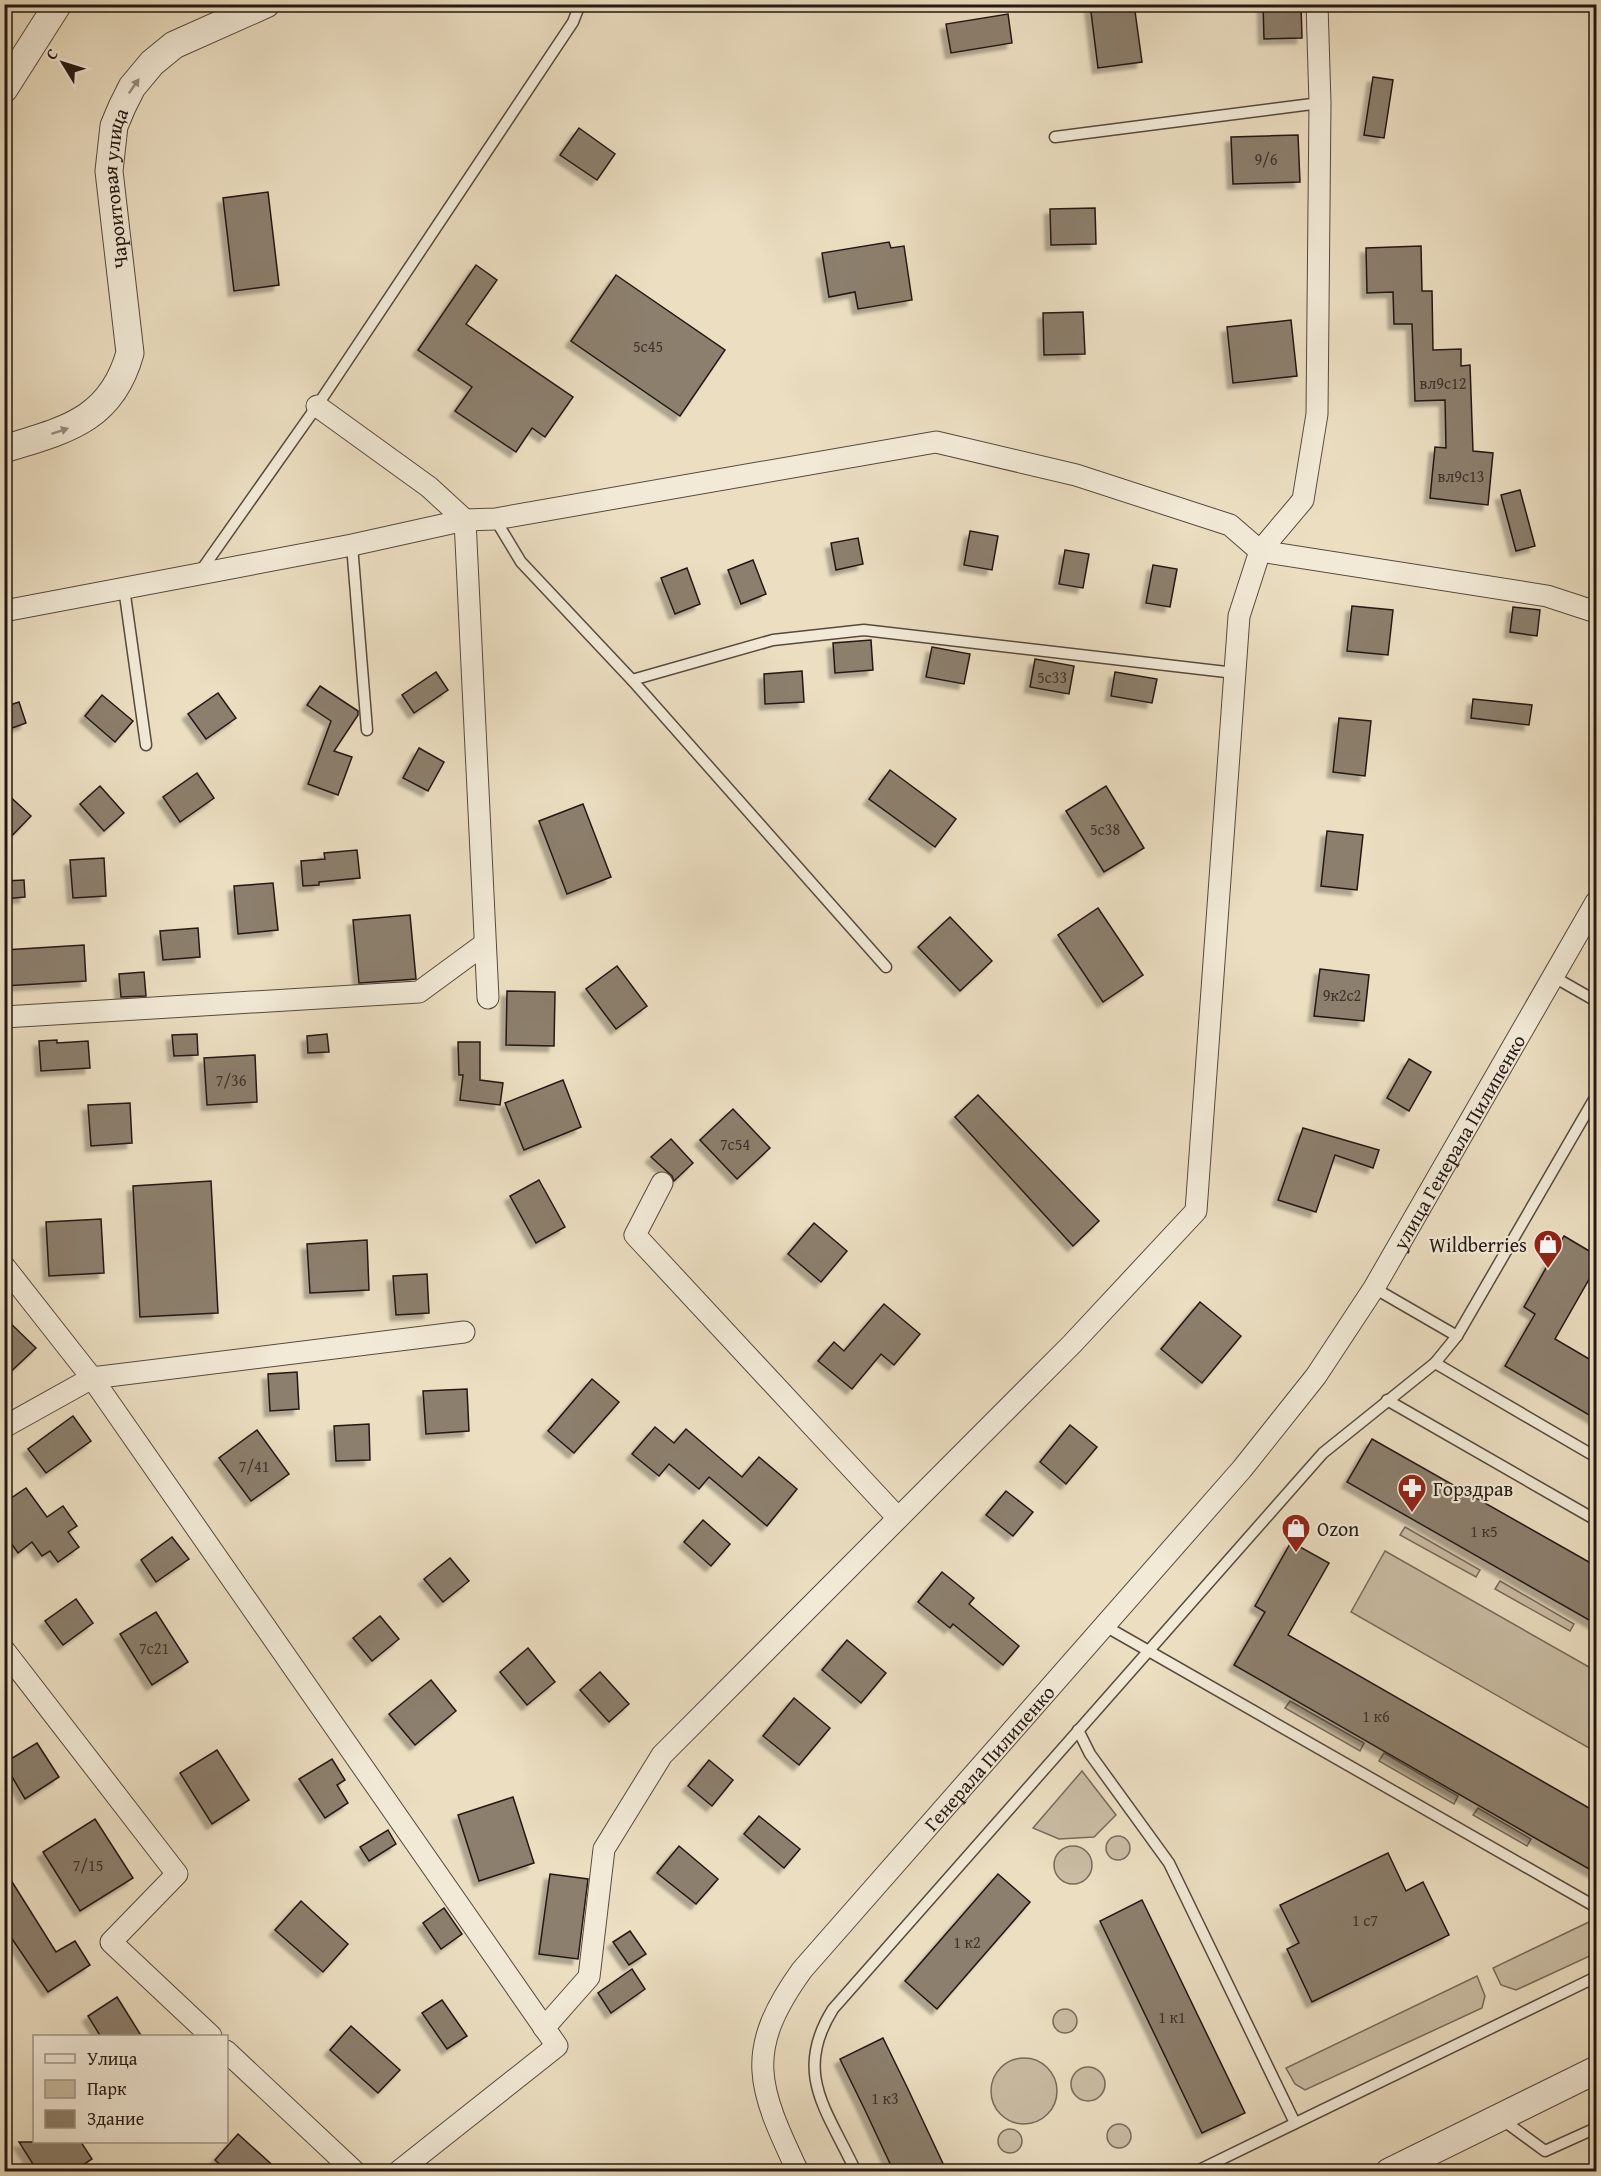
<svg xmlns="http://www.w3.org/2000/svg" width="1601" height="2176" font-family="'Gentium Book Plus',serif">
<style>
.green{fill:#c9bca3;stroke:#776a5b;stroke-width:1.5}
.building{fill:#8c7f6d;stroke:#251813;stroke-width:1.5;filter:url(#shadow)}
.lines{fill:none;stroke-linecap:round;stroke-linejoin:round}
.service-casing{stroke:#564a3e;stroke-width:13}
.minor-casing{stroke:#564a3e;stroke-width:23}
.tertiary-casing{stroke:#564a3e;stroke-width:29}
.service{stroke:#f2ead7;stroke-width:10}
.minor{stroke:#f2ead7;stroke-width:21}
.tertiary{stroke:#f2ead7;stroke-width:27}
.oneway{fill:#968c7f}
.labels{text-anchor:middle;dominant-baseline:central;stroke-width:4.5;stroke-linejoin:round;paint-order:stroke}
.number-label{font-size:16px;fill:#3f322a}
.street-label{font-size:20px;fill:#251813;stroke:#f2ead7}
.poi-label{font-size:20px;fill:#251813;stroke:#f2ead7;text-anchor:start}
</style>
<defs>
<filter id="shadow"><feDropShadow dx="-5.5" dy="5.5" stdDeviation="1.5" flood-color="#0004"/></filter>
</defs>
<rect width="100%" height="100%" fill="#ebdec1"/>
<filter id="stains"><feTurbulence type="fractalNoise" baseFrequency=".00333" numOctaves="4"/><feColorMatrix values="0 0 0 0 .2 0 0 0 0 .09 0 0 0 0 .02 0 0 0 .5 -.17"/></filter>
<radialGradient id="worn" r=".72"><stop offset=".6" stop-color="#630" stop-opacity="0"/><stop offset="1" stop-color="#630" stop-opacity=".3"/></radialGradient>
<g class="green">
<path d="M1405,1527l75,43 -4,7 -76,-42z"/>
<path d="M1385,1551l211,120v81l-245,-140z"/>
<path d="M1500,1581l74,43 -4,7 -75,-42z"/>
<path d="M1290,1701l74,42 -4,8 -75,-43z"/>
<path d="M1384,1753l74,43 -4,8 -75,-43z"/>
<path d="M1082,1771l34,44 -22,22 -35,2 -26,-11z"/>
<path d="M1478,1808l53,31 -4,7 -54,-31z"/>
<circle cx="1118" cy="1848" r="12"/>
<circle cx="1073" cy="1865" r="19"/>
<path d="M1593,1920c7,9 5,26 -1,35l-76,35 -15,-5 -8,-17z"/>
<path d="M1477,1976l8,20 -3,12 -177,82 -10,-6 -9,-16z"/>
<circle cx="1065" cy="2021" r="12"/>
<circle cx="1024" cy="2091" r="33"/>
<circle cx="1088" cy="2084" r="17"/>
<circle cx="1119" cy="2136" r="12"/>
<circle cx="1010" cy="2141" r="12"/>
</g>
<g class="building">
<path d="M1090,4h44l8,58 -44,6z"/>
<path d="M1263,4h38l1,34 -38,1z"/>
<path d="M1008,14l4,29 -61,10 -5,-29z"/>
<path d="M1373,77l20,3 -9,58 -20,-3z"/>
<path d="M579,128l36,26 -18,26 -37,-25z"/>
<path d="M1298,135l2,47 -67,2 -2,-47z"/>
<path d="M268,192l11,93 -45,6 -11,-93z"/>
<path d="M1095,208l1,36 -45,1 -1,-36z"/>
<path d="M889,242l2,6 13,-2 8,54 -54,9 -3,-17 -26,5 -7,-44z"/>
<path d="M1421,246l1,45h10l1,59 28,-1v17l9,-1 3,86 20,2 -5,52 -58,-7 5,-51 11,1 -1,-48 -30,1 -3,-77h-18l-1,-32 -26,1 -1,-45z"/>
<path d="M476,265l21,15 -31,44 107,73 -28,40 -13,-9 -16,24 -61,-41 17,-24 -54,-37z"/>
<path d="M616,275l109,75 -45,66 -109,-75z"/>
<path d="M1083,312l2,42 -41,1 -1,-42z"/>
<path d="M1291,320l6,56 -64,7 -6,-56z"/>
<path d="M1520,490l15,56 -19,5 -15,-56z"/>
<path d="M970,531l28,5 -6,34 -28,-5z"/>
<path d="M858,538l5,26 -27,6 -5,-27z"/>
<path d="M1065,550l24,4 -6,34 -24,-4z"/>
<path d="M753,560l13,34 -25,10 -13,-34z"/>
<path d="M1153,565l24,4 -7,38 -24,-4z"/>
<path d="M687,568l13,36 -25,10 -14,-36z"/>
<path d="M1352,606l41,4 -5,45 -41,-4z"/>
<path d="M1513,607l27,3 -3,26 -27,-4z"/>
<path d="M871,640l2,30 -38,3 -2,-30z"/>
<path d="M932,647l38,7 -6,30 -38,-7z"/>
<path d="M1035,659l39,7 -5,28 -39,-7z"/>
<path d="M802,671l2,31 -39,2 -1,-30z"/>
<path d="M436,672l12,18 -34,23 -12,-18z"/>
<path d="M1115,672l42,7 -5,24 -41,-7z"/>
<path d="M320,686l38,25v4l-24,36 18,6 -14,38 -30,-11 23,-63 -24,-16z"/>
<path d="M218,693l18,25 -30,21 -18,-25z"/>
<path d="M102,695l31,26 -18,21 -30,-26z"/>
<path d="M1473,699l59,6 -3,20 -58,-7z"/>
<path d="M19,702l7,21 -22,8v-24z"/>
<path d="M1339,718l32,3 -6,55 -32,-4z"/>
<path d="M419,748l25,14 -16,29 -25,-13z"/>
<path d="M890,770l66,49 -21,28 -66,-48z"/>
<path d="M197,773l17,25 -34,24 -17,-25z"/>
<path d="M100,786l24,27 -20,18 -24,-27z"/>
<path d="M1106,786l38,62 -40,24 -38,-61z"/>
<path d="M4,791l27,25 -27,28z"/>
<path d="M583,804l28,73 -44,17 -28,-73z"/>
<path d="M1327,831l36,4 -6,55 -36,-4z"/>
<path d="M357,850l3,28 -41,4v3l-16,1 -2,-25 24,-2 -1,-6z"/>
<path d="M104,858l2,38 -33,2 -3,-38z"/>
<path d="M24,880l1,17 -21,2v-18z"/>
<path d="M273,883l5,47 -40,4 -4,-48z"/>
<path d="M1098,908l45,67 -40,27 -45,-67z"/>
<path d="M410,915l6,64 -57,4 -6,-63z"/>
<path d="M950,917l42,44 -32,30 -42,-44z"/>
<path d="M198,928l2,29 -37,3 -3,-29z"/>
<path d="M84,945l2,36 -82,5v-36z"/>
<path d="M617,966l30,40 -31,23 -30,-40z"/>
<path d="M1320,969l49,6 -5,46 -50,-5z"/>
<path d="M144,972l2,24 -25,1 -2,-23z"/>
<path d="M507,991l48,1 -1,54 -48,-1z"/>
<path d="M197,1034l1,21 -24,1 -2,-21z"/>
<path d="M327,1034l2,18 -21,1 -1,-17z"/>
<path d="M57,1040v3l31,-2 2,27 -49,3 -2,-30z"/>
<path d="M458,1042h22v38l23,3 -3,22 -40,-5 3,-25h-4z"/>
<path d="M255,1055l2,47 -50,3 -3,-47z"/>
<path d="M1409,1059l22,13 -22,39 -22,-13z"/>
<path d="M563,1080l18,47 -57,23 -19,-47z"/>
<path d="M978,1095l121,126 -26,25 -118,-129z"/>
<path d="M130,1103l2,40 -41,3 -3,-41z"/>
<path d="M733,1109l37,39 -33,31 -37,-39z"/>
<path d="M1303,1128l76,22 -6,18 -38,-13 -19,57 -38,-12z"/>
<path d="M671,1139l22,24 -19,18 -2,-5 -21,-19z"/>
<path d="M539,1180l26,47 -29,16 -26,-47z"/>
<path d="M211,1181l7,132 -78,4 -7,-131z"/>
<path d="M101,1219l3,54 -55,3 -3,-54z"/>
<path d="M814,1223l33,28 -26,31 -33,-28z"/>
<path d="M1564,1236l32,19v12l-41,72 41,24v56l-91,-53 30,-52 -11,-7z"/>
<path d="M367,1240l2,50 -59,3 -3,-49z"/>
<path d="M427,1274l2,39 -33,2 -3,-39z"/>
<path d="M1200,1302l41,34 -39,47 -41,-34z"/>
<path d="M884,1304l36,30 -26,31 -13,-11 -29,35 -34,-28 16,-19 10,9z"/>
<path d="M4,1317l32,31 -32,30z"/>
<path d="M297,1372l2,37 -29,2 -2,-37z"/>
<path d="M592,1379l27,23 -45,51 -26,-22z"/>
<path d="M467,1389l2,42 -43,3 -3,-43z"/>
<path d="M73,1416l18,25 -45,32 -18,-24z"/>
<path d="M369,1424l1,36 -34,1 -2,-35z"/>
<path d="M1070,1425l27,22 -31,37 -26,-22z"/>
<path d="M655,1427l19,16 12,-14 56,48 17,-20 38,32 -30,37 -58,-49 -10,12 -30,-25 -10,12 -27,-22z"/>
<path d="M257,1430l32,44 -38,27 -32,-43z"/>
<path d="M1372,1439l224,127v58l-249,-142z"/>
<path d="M26,1488l21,29 16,-11 14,20 -9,6 11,15 -21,15 -8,-11 -8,5 -10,-14 -14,11 -14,-20v-30z"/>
<path d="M1006,1491l27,21 -20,24 -27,-21z"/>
<path d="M703,1520l27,24 -19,22 -27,-24z"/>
<path d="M172,1537l17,22 -33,23 -15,-22z"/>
<path d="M1291,1542l38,21 -41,72 308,177v61l-362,-208 31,-53 -10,-6z"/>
<path d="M450,1558l19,23 -26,21 -19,-23z"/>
<path d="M942,1572l32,26 -5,6 50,42 -16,19 -50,-41 -3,4 -32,-26z"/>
<path d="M76,1599l17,24 -30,22 -18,-24z"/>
<path d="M156,1612l32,50 -36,23 -32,-51z"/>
<path d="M380,1616l19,23 -27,22 -19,-23z"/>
<path d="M847,1640l39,33 -25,30 -39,-33z"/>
<path d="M528,1648l27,34 -28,23 -27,-33z"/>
<path d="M600,1672l29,32 -20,18 -29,-32z"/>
<path d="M431,1680l25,31 -41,34 -26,-31z"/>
<path d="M794,1698l36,30 -31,37 -36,-29z"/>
<path d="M37,1743l22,34 -34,22 -21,-36z"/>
<path d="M217,1750l32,50 -37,24 -32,-51z"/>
<path d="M332,1759l13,21 -8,5 11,18 -23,15 -26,-39z"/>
<path d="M709,1760l24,20 -21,26 -24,-20z"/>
<path d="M513,1797l21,66 -55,18 -21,-66z"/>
<path d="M759,1816l41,33 -16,19 -40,-34z"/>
<path d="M95,1819l38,59 -53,33 -37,-59z"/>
<path d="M388,1830l8,14 -27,17 -9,-14z"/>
<path d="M679,1846l39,33 -22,25 -39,-31z"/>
<path d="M1388,1853l18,38 17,-9 26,53 -137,67 -25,-53 12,-6 -19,-38z"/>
<path d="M4,1869l52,83 19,-11 15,24 -42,27 -44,-65z"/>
<path d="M550,1874l38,5 -10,80 -39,-5z"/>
<path d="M998,1874l32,28 -93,107 -32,-28z"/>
<path d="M1142,1900l103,213 -43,20 -102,-212z"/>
<path d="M301,1901l47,43 -25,28 -48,-42z"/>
<path d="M444,1908l18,26 -21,15 -18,-26z"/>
<path d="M630,1931l16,23 -17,11 -16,-23z"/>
<path d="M632,1969l13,20 -34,24 -13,-20z"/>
<path d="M117,1997l25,40h-41l-13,-21z"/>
<path d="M442,2000l25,36 -20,13 -25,-36z"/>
<path d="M351,2026l49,44 -22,23 -48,-43z"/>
<path d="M883,2038l24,49 40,85h-53l-30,-64 -24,-49z"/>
<path d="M238,2134l42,38h-52l-13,-12z"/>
<path d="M19,2142h62l11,17 -20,13h-34z"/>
</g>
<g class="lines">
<g class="service-casing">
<g id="service">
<path d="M1055,137l265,-34"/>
<path d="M495,519l26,43 111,118 254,287"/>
<path d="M352,545l15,185"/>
<path d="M200,572l117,-166 256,-384 7,-18"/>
<path d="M124,588l22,157"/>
<path d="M632,680l141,-40 91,-10 371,43"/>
<path d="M1554,977l42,24"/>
<path d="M1596,1096l-139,240 -22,27 161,94"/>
<path d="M1374,1288l83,48"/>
<path d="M1387,1400l209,120"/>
<path d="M1105,1626l491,281"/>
<path d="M1078,1730l12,24 79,109 126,260"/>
<path d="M1500,2118l45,33 51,-23"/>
<path d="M856,2172c-28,-61 -64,-98 -23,-163l490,-556 112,-90"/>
<path d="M1195,2172l401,-195"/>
</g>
</g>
<g class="minor-casing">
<g id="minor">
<path d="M317,406l112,81 36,33 23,478"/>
<path d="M4,611l348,-66 113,-25 30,-1 441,-77 140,33 154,50 30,26 287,45 49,16"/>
<path d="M4,1017l415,-25 64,-47"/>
<path d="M662,1183l-27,52 263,283"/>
<path d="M4,1266l88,112 372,-46"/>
<path d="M4,1427l88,-49 465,668 -159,126"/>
<path d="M4,1650l173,224 -66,68 100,94"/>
<path d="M544,2028l45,-51 15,-128 58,-94 410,-411 124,-133 43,-595 21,-65 43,-51 14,-86 3,-311 -3,-99"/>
<path d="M226,2051l129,121"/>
<path id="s1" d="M798,2172c-40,-85 -55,-120 4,-202l440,-501 74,-93 58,-88 222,-386"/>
</g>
</g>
<g class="tertiary-casing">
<g id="tertiary">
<path d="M4,89l54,-85"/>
<path id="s2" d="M4,449c61,-19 107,-28 126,-96l-21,-182 5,-45 8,-19 10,-20 20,-24 22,-18 92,-41"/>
<path d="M1389,2172l207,-102"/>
</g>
</g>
<use href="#service" class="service"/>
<use href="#minor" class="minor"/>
<use href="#tertiary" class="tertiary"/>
</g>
<defs><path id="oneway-solid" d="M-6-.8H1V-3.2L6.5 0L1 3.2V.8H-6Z" transform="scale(1.5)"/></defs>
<g class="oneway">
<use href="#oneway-solid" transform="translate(134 86) rotate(-55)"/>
<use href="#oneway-solid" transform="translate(60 431) rotate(-18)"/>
</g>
<defs>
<g id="shop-pin" transform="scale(1.5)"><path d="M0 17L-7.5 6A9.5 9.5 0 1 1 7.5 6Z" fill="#8f2418" stroke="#f2ead7"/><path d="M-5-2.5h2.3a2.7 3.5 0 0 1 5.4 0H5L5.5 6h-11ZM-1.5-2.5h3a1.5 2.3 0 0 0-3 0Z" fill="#fff"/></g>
<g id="pharmacy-pin" transform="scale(1.5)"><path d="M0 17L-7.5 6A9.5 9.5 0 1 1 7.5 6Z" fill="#8f2418" stroke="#f2ead7"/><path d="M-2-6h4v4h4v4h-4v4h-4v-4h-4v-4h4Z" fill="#fff"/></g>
</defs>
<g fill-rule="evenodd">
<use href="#shop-pin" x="1548" y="1244"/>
<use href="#pharmacy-pin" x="1412" y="1488"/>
<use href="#shop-pin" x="1296" y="1528"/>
</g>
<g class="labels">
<g class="number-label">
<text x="1266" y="159">9/6</text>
<text x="648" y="346">5с45</text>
<text x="1443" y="383">вл9с12</text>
<text x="1461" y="476">вл9с13</text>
<text x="1052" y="677">5с33</text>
<text x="1105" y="829">5с38</text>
<text x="1342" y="995">9к2с2</text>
<text x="231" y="1080">7/36</text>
<text x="735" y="1144">7с54</text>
<text x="254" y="1466">7/41</text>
<text x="1484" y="1531">1 к5</text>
<text x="154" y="1648">7с21</text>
<text x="1376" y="1716">1 к6</text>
<text x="88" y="1865">7/15</text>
<text x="1365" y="1920">1 с7</text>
<text x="967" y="1942">1 к2</text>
<text x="1172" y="2017">1 к1</text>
<text x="885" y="2098">1 к3</text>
</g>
<g class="street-label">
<text stroke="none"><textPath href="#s2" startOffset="334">Чароитовая улица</textPath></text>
<text stroke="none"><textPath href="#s1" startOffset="1278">улица Генерала Пилипенко</textPath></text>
<text stroke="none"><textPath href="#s1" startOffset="501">Генерала Пилипенко</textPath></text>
</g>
<g class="poi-label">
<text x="1527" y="1244" text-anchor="end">Wildberries</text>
<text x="1433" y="1488">Горздрав</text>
<text x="1317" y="1528">Ozon</text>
</g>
</g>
<rect width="1601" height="2176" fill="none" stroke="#ebdec1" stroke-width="24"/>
<rect x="6" y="6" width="1589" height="2164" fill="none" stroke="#251813" stroke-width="3"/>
<rect x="12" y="12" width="1577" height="2152" fill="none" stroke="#251813" stroke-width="1.5"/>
<rect x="33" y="2035" width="195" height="108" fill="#f2ead7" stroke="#a09689" stroke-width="1.5"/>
<rect x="45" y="2054" width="30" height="9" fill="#f2ead7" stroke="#a09689" stroke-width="1.5"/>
<text x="87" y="2065" font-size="18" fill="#251813">Улица</text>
<rect x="45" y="2080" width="30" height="18" fill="#c9bca3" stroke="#a09689" stroke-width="1.5"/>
<text x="87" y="2095" font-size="18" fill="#251813">Парк</text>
<rect x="45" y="2110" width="30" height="18" fill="#8c7f6d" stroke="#a09689" stroke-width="1.5"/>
<text x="87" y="2125" font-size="18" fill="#251813">Здание</text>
<g transform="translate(63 63) rotate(308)" stroke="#f2ead7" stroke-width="4.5" paint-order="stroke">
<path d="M0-4.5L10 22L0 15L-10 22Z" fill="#251813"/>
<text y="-9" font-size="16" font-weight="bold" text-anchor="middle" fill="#251813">С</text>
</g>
<rect width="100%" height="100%" filter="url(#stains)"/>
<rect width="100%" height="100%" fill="url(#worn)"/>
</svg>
